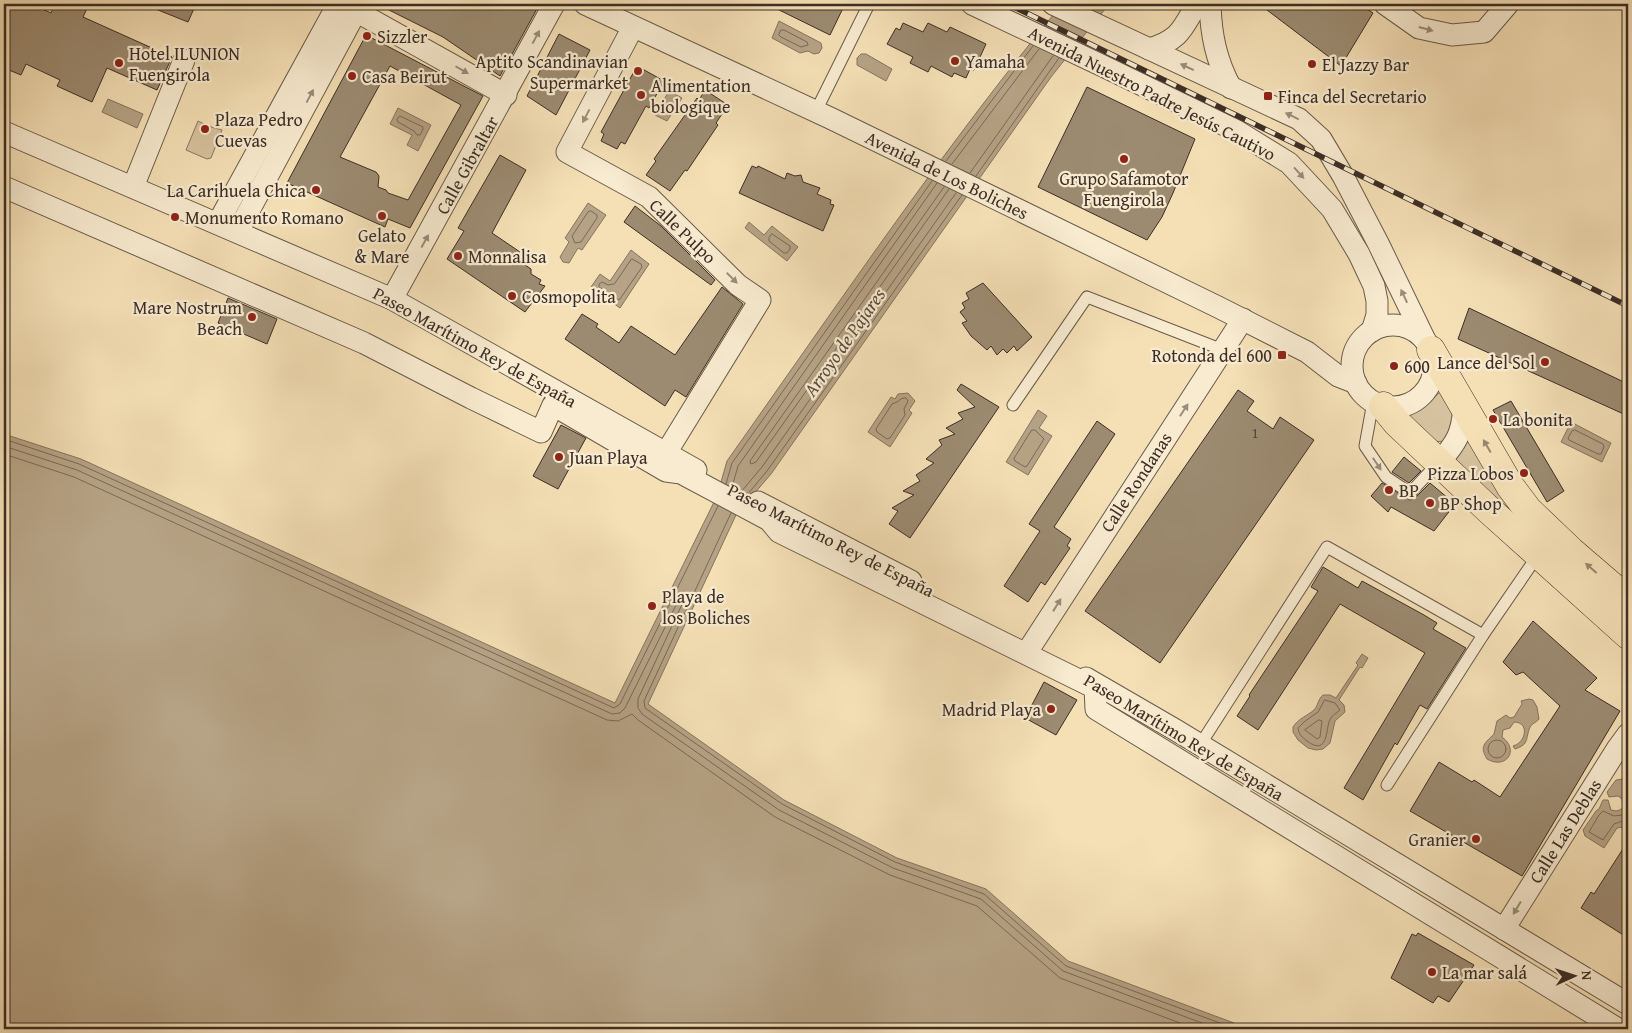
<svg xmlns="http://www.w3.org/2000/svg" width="1632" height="1033" font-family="'Gentium Book Plus',serif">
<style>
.green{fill:#d6c29e;stroke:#897862}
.water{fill:#b6a385;stroke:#85745f}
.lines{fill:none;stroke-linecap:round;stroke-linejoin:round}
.shore{stroke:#796856;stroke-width:1}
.building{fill:#9c8b71;stroke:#3c2e26;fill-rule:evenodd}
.lane-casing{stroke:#6a5a4a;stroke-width:13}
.street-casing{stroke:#6a5a4a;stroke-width:23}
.primary-casing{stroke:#3c2e26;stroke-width:29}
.lane{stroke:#f8ebd0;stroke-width:11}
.street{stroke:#f8ebd0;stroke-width:21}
.primary{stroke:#f5e0b6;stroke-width:28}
.rail-casing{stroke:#3c2e26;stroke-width:5.5}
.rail{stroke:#f8ebd0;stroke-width:4;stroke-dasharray:11;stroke-linecap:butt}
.oneway{fill:#9a8c7b}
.oneway2{fill:#98876e}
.poi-dot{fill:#8f2418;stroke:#f8ebd0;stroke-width:2}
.labels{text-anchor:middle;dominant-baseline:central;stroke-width:4.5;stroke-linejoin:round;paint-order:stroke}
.number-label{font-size:15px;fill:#544539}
.poi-label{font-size:18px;fill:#3c2e26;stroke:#f8ebd0;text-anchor:start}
.street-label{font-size:18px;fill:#3c2e26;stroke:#f8ebd0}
.water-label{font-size:19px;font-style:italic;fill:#5a4b3e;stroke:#f8ebd0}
</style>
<rect width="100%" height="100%" fill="#f5e0b6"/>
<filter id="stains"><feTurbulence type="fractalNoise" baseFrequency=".004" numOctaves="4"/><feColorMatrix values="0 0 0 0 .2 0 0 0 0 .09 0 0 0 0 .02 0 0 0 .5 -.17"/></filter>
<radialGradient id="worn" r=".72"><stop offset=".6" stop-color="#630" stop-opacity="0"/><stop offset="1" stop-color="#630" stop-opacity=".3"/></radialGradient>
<g class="green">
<path d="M198,121l10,5 14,4 -11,28 -4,1 -21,-9z"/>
<path d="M1440,392c16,25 18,21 6,49l-15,1 -29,-25 21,-9z"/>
<path d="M1470,429l158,181v7l-176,-158z"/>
</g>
<g class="water">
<path d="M1062,4h47l-58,73 -280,397 -35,41 -88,189 136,96 113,58 89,31 82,72 182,68h-1246v-595l77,25 534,244 102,-207 10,-35c109,-154 215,-311 335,-457z"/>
<path d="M779,21l42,22 1,5 -3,5 -5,1 -6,-3 -8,2 -28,-15z"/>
<path d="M861,54h5l26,15 -6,12 -29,-16v-7z"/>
<path d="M669,91l13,7 -15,23 -12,-6z"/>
<path d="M108,99l35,15 -6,14 -35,-16z"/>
<path d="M398,108l33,17 -13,26 -11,-6 5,-10 -22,-11z"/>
<path d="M588,203l18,12 -24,35 -4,-2 -9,15 -6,-1 -3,-5 9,-15 -4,-4z"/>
<path d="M749,222l15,13 8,-9 26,21 -11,14 -42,-33z"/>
<path d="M631,250l18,14 -29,44 -29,-21 9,-13 10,7z"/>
<path d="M908,393l7,8 -6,9 3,3 -22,34 -22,-15 23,-35 4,2 3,-5z"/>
<path d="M1038,410l9,6 -8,12 13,8 -24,39 -22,-13z"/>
<path d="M1571,422l40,21 -9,19 -41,-20z"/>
<path d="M1362,654l6,4 -6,10 -2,-1 -21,33 5,5 1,7 -10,9 -5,22 -7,6 -7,1 -8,-2 -10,-8 -5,-8v-5c6,-9 14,-11 21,-17 4,-4 4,-11 9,-15h7l6,3 22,-33 -2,-2z"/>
<path d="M1529,699l4,1 4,7 2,12c-3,4 -7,4 -9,8 -5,12 0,17 -15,22l-2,-3c13,-3 17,-24 1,-24l-4,6 -7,2 -1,7c18,13 4,33 -15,22 -8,-13 -2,-16 7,-25l3,-13 9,-6 4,3 4,-1 8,-13 -1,-3z"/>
<path d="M1628,772v50l-5,5 -6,1 -13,20 -19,-12 -2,-6 13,-19 3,-2 4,-9h5l3,10 5,1 4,-1 3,-3 -1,-8 -4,-3 -9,1 -2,-5 9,-12 7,-1z"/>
</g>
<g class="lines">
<g class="shore">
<path d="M781,30h3l23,12 1,3 -7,2 -20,-10 -2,-2z"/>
<path d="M400,116l23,11v2l-3,6h-3l-3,-4 -16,-9 -1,-2z"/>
<path d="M946,161l87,-115"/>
<path d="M952,164l87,-115"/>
<path d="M970,173l83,-117"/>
<path d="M976,176l83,-118"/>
<path d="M944,187l-194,274 1,3 5,-2 193,-273"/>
<path d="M591,211l6,4v3l-16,24 -6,1 -3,-7 16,-24z"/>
<path d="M772,234l18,12v3l-3,4h-3l-15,-12v-3z"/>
<path d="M632,259l9,5 1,3 -22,32 -2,1 -19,-13v-3l3,-2 6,3 6,-1z"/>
<path d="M906,398l2,3 -4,8 1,6 -15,23 -3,1 -10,-7 -1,-3 16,-25 5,-2 4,-3z"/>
<path d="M1032,430h3l9,9 -17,27 -2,1 -10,-6 -1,-2z"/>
<path d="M1575,430l28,14 1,3 -3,7h-3l-29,-14 -1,-2 4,-7z"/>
<path d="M4,439l75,25 535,244 6,-4 98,-198"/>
<path d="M4,446l73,24 535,244 8,-1 5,-5 56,-113 3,-1 1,4 -47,101v9l4,6 137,96 114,58 88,31 82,72 155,58"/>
<path d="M4,454l70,23 533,243 11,1 14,-7 6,6 137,97 115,58 87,31 83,72 136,51"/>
<path d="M726,484l6,-21 200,-282"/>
<path d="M732,487l6,-21 199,-283"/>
<path d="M741,492l21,-25 194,-274"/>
<path d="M747,495l20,-24 195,-276"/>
<path d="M731,513l-87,188 1,7 137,96 113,58 89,32 82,72 170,63"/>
<path d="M1325,700l10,3 5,7c-4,3 -9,6 -11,12 -3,10 -2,34 -22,19 -5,-4 -8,-6 -9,-13l6,-6 14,-10z"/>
<path d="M1319,720l3,1 -2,16 -3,2 -12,-9z"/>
<circle cx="1497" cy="749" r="9"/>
<path d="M1628,804l-1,5 -5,6 -8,1 -11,-5 -4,4 -10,17 14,8 11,-16 14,-5"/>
</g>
</g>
<g class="building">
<path d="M4,4h27l20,9 4,-9h34l-6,13 89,40 -15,33 -50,-22 -15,34 -35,-16 3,-6 -34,-16 -5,11 -17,-7z"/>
<path d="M143,4h53l-8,18z"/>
<path d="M377,4h154l7,3 -38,69 -57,-39z"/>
<path d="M767,4h78l-15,31z"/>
<path d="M1259,4h100l14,9 -32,53z"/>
<path d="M903,23l20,9 5,-9 19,9 3,-5 36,17 -12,26 -4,-1 -4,9 -12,-5 -2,4 -21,-11 -3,6 -18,-9 3,-6 -26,-13 9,-16 4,2z"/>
<path d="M559,34l31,16 -34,65 -29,-19z"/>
<path d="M366,35l117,61 -73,132 -22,-9 -3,8 -98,-44zM390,66l71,39 -53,95 -20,-7 -2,-3 -8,-3 1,-11 -3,-4 -36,-15z"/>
<path d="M637,66l27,15 -15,27 -3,-2 -21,38 -4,-2 -4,7 -16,-8 3,-7 -3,-2z"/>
<path d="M1087,87l108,52 -22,54 -11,24 -15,23 -109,-53z"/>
<path d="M705,90l23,15 -12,18 2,2 -31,46 -2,-1 -15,21 -24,-16 10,-14 -2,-2 43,-61 2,2z"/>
<path d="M500,155l26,15 -34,63 28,19 -5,6 16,11v5l10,6 -2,4 6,2 -20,26 -78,-53 17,-28 -6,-3z"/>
<path d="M752,166l5,2 1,-2 27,13 2,-6 8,3 6,-1 2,7 17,6 -3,6 14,6 -1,4 4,1 -11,26 -84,-38z"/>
<path d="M635,206l26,20 54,54 -4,5 -87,-63z"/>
<path d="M983,283l49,54 -15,14 -3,-5 -7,7 -4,-4 -6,6 -6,-9 -4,4 -16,-14 -9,-13 5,-2 -7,-9 5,-4 -3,-5 7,-4 -3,-6z"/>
<path d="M722,287l21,17 -57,93 -11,-7 -10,16 -100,-67 17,-25 16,10 -2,3 23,16 12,-17 44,29z"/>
<path d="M228,298l49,21 -10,25 -49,-21z"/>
<path d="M1469,308l159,76v32l-170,-77z"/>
<path d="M961,384l38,23 -89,131 -21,-14 9,-13 -6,-3 22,-13 -11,-4 17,-10 -4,-6 18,-12 -8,-4 16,-14 -3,-5 16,-6 -9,-6 17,-9 -5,-6 17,-6 -18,-17z"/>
<path d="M1238,390l16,11 -7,10 26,18 7,-12 34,23 -154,223 -75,-52z"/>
<path d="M1511,401l53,90 -17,11 -54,-92z"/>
<path d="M1097,421l18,13 -61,93 17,12 -4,7 3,2 -25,37 -4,-3 -13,20 -24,-16 36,-55 -11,-7z"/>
<path d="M561,425l25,13 -28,51 -25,-13z"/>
<path d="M1404,457l17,14 -12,12 -17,-11z"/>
<path d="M1382,483l28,17 5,-2 15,-15 25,21 -21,27 -43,-24 -3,5 -17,-16z"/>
<path d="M1323,567l35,21 4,-7 62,34 13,8 -4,6 33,19 -39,61 -7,-4 -23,40 -2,-2 -32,57 -19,-12 81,-135 -85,-49 -82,126 -21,-14 13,-20 -1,-1 69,-104 -7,-4z"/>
<path d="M1533,621l64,57 -12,12 35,21 -98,165 -112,-65 29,-49 33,20 2,-2 26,17 60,-91 -37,-34 -7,3 -13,-13z"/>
<path d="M1044,682l33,18 -21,35 -31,-17z"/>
<path d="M1628,841v97l-47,-30 10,-16 3,2z"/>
<path d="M1418,933l56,32 -25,37 -11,-6 -5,7 -42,-25 21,-44 4,2z"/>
</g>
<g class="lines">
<g class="lane-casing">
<g id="lane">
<path d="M816,111l53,-107"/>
<path d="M1373,402l-8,44 21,31 24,16 29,-31"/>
<path d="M1013,405l74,-108 136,53"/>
<path d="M1200,745l127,-198 156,88"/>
<path d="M1387,785l96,-150 55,-80"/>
</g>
</g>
<g class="street-casing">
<g id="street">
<path d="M585,4l245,114 388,189 89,45 31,24 18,7"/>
<path d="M972,4l131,62 134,65 52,32 43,46 27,45 8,17 7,15 3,15v14l-5,16"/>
<path d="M1053,4l246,115 22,20 22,37 35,67 47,97"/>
<path d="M1210,4c1,31 6,56 21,84"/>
<path d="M1385,4l34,24 33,7 32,-3 24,-28"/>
<path d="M345,5l161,90"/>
<path d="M633,27l-66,125 82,45 89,88 22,15 -94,153"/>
<path d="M1149,49c31,-9 33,-20 48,-45"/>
<path d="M4,132l388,167 304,171"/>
<path d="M4,187l360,156 107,55 70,34 12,-27 113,66 15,2 88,47 10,12 316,156 1,21 522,320"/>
<path d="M133,187l51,-127"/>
<path d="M218,223l120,-219"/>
<path d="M238,231l122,-227"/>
<path d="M392,299l162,-295"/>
<circle cx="1393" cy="366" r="41"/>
<path d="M1439,462c18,-19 23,-29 25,-55"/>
<path d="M758,502l153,79"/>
<path d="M1031,646l212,-327"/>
<path d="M1086,678l88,51 454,275"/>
<path d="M1504,929l113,-180 11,-15"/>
</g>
</g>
<g class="primary-casing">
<g id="primary">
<path d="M1431,350l79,136 18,24 43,41 57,49"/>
<path d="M1383,406l14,17 92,87 139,125"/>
</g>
</g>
<use href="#lane" class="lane"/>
<use href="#street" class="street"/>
<use href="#primary" class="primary"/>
<g class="rail-casing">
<path id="rail" d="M1008,4l620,302"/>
</g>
<use href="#rail" class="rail"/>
</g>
<defs><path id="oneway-solid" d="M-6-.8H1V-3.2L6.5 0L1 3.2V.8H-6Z" transform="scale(1.25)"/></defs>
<g class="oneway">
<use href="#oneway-solid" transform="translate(1426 29) rotate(15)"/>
<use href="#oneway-solid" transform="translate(536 37) rotate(-62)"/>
<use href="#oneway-solid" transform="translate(1187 67) rotate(-155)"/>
<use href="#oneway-solid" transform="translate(462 70) rotate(30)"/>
<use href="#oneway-solid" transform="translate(310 96) rotate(-62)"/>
<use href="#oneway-solid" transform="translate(586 116) rotate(118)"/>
<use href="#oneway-solid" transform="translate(1292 116) rotate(-154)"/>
<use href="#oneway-solid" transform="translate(1299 173) rotate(48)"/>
<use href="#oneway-solid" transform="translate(425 241) rotate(-61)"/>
<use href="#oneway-solid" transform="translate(732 278) rotate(45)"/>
<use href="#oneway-solid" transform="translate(1404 296) rotate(-115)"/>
<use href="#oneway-solid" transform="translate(1184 410) rotate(-57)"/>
<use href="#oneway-solid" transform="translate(1377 464) rotate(56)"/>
<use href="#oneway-solid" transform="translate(1057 605) rotate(-58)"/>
<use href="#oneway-solid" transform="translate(1517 908) rotate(121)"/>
</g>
<g class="oneway2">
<use href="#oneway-solid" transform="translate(1487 446) rotate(-120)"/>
<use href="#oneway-solid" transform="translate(1591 568) rotate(-139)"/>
</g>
<g class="poi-dot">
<circle cx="367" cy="36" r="5"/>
<circle cx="955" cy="61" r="5"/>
<circle cx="119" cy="63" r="5"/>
<circle cx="1312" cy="64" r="5"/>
<circle cx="638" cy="71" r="5"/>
<circle cx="352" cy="76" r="5"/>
<circle cx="641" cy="95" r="5"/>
<rect x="1263" y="91" width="10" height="10" rx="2.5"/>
<circle cx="205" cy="129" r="5"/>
<circle cx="1124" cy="159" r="5"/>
<circle cx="316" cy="190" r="5"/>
<circle cx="382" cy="216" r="5"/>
<circle cx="175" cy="217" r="5"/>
<circle cx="458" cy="256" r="5"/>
<circle cx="512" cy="296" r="5"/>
<circle cx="252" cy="317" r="5"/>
<rect x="1277" y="350" width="10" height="10" rx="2.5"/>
<circle cx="1545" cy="362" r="5"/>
<circle cx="1394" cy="366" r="5"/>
<circle cx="1493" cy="419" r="5"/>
<circle cx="559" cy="457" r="5"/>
<circle cx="1524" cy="473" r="5"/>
<circle cx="1389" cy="490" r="5"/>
<circle cx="1430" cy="503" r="5"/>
<circle cx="652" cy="606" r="5"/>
<circle cx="1051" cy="709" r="5"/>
<circle cx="1476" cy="839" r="5"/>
<circle cx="1432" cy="972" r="5"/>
</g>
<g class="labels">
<g class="number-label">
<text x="1255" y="432">1</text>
</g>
<g class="poi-label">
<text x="377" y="36">Sizzler</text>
<text x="129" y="53">Hotel ILUNION<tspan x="129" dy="21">Fuengirola</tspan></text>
<text x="628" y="61" text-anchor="end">Aptito Scandinavian<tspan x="628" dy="21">Supermarket</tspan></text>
<text x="965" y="61">Yamaha</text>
<text x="1322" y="64">El Jazzy Bar</text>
<text x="362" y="76">Casa Beirut</text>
<text x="651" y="85">Alimentation<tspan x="651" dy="21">biologique</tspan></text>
<text x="1278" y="96">Finca del Secretario</text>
<text x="215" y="119">Plaza Pedro<tspan x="215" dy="21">Cuevas</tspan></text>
<text x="1124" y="178" text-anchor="middle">Grupo Safamotor<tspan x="1124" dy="21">Fuengirola</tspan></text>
<text x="306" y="190" text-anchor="end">La Carihuela Chica</text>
<text x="185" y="217">Monumento Romano</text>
<text x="382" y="235" text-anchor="middle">Gelato<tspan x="382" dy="21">&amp; Mare</tspan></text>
<text x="468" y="256">Monnalisa</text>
<text x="522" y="296">Cosmopolita</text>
<text x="242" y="307" text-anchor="end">Mare Nostrum<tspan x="242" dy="21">Beach</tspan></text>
<text x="1272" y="355" text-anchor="end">Rotonda del 600</text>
<text x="1535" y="362" text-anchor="end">Lance del Sol</text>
<text x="1404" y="366">600</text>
<text x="1503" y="419">La bonita</text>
<text x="569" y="457">Juan Playa</text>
<text x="1514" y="473" text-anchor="end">Pizza Lobos</text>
<text x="1399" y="490">BP</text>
<text x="1440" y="503">BP Shop</text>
<text x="662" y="596">Playa de<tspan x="662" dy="21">los Boliches</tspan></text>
<text x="1041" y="709" text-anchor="end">Madrid Playa</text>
<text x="1466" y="839" text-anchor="end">Granier</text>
<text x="1442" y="972">La mar salá</text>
</g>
<g class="street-label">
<text transform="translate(1152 93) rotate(27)">Avenida Nuestro Padre Jesús Cautivo</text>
<text transform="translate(467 165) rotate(-61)">Calle Gibraltar</text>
<text transform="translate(947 175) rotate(26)">Avenida de Los Boliches</text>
<text transform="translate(683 231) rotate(44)">Calle Pulpo</text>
<text transform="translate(475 347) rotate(29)">Paseo Marítimo Rey de España</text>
<text transform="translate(1136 482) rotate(-57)">Calle Rondanas</text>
<text transform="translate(831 540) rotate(27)">Paseo Marítimo Rey de España</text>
<text transform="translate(1184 737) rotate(31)">Paseo Marítimo Rey de España</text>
<text transform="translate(1565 831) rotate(-58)">Calle Las Deblas</text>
</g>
<g class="water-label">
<text transform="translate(844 342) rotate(-55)">Arroyo de Pajares</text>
</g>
</g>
<rect width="1632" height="1033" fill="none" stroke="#f5e0b6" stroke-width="20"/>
<rect x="5" y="5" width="1622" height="1023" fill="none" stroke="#3c2e26" stroke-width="2.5"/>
<rect x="10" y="10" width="1612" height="1013" fill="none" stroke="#3c2e26"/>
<g transform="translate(1574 976) rotate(87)" stroke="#f8ebd0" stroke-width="4" paint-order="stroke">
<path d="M0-4L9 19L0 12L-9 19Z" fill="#3c2e26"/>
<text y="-8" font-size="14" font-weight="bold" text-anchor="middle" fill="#3c2e26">N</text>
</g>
<rect width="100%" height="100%" filter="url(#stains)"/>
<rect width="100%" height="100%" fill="url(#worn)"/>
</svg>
